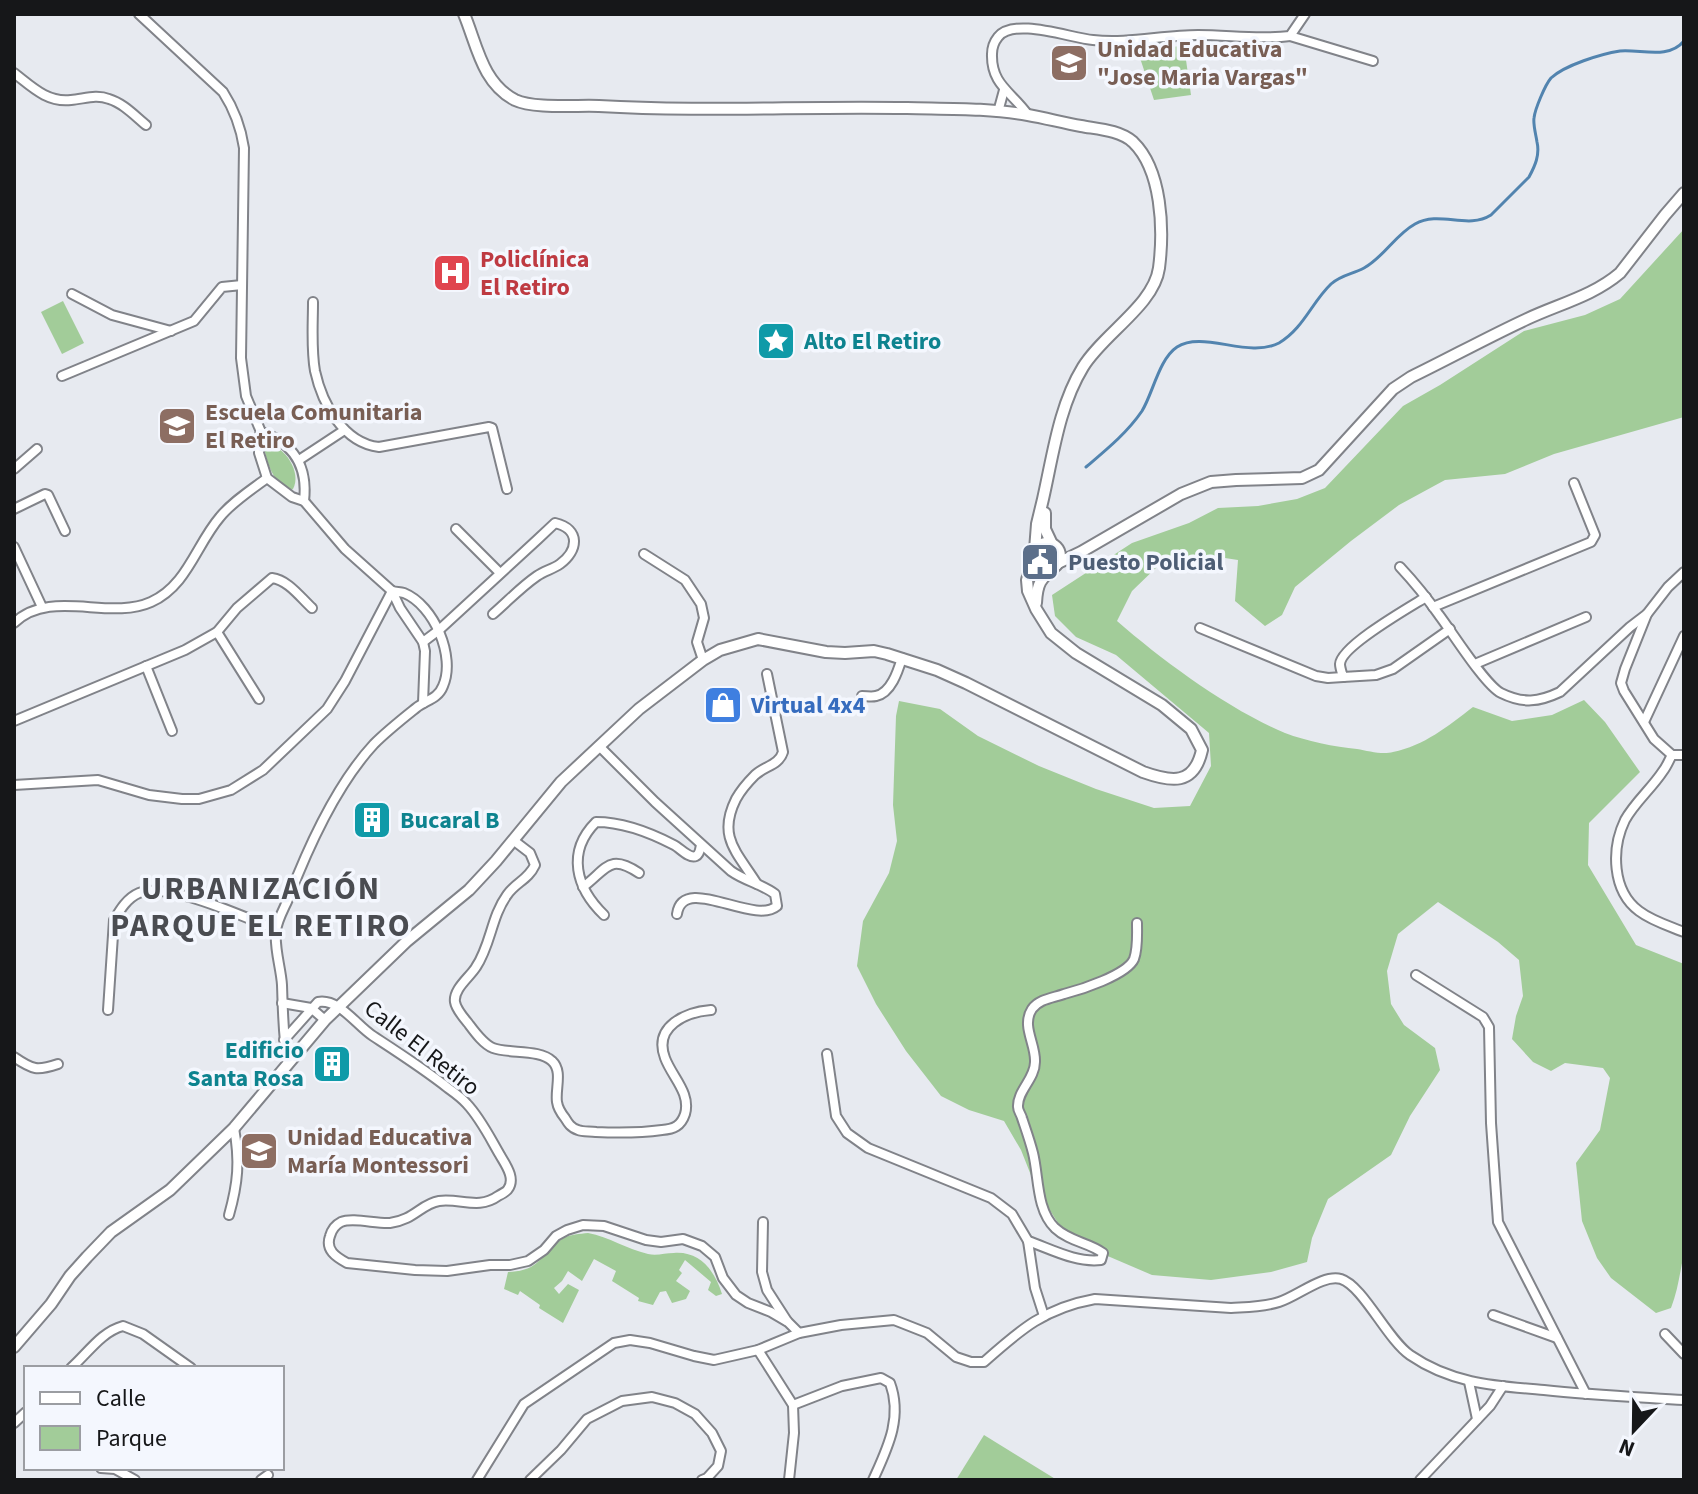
<svg xmlns="http://www.w3.org/2000/svg" width="1698" height="1494" font-family="'Source Sans 3',sans-serif">
<style>
.green{fill:#a2cc99}
.lines{fill:none;stroke-linecap:round;stroke-linejoin:round}
.stream{stroke:#5284af;stroke-width:3}
.minor-casing{stroke:#818389;stroke-width:12}
.tertiary-casing{stroke:#818389;stroke-width:14}
.minor{stroke:#fff;stroke-width:8}
.tertiary{stroke:#fff;stroke-width:10}
.labels{text-anchor:middle;dominant-baseline:central;stroke-width:7;stroke-linejoin:round;paint-order:stroke}
.education-label{font-size:24px;font-weight:bold;fill:#785e54;stroke:#f4f7fe;text-anchor:start}
.health-label{font-size:24px;font-weight:bold;fill:#be3a42;stroke:#f4f7fe;text-anchor:start}
.culture-label{font-size:24px;font-weight:bold;fill:#0d838f;stroke:#f4f7fe;text-anchor:start}
.service-label{font-size:24px;font-weight:bold;fill:#4e5e75;stroke:#f4f7fe;text-anchor:start}
.shop-label{font-size:24px;font-weight:bold;fill:#366cbe;stroke:#f4f7fe;text-anchor:start}
.street-label{font-size:24px;fill:#161719;stroke:#f4f7fe}
.district-label{font-size:32px;font-weight:bold;letter-spacing:2px;fill:#4a4c51;stroke:#f4f7fe}
</style>
<rect width="100%" height="100%" fill="#e7eaf0"/>
<g class="green">
<path d="M1184,46l7,49 -37,5 -17,-51z"/>
<path d="M1684,229v188l-130,37 -49,20 -60,6 -46,25 -48,36 -56,46 -13,28 -17,11 -30,-25 3,-41 -26,-4 -51,7 -29,28 -15,30c46,40 111,88 168,112 21,8 50,14 72,16 11,2 26,6 36,3 31,-6 55,-26 80,-45l39,14 40,-6 32,-15 21,22 35,50 -51,51 -1,42 48,80 48,19v289c-4,19 -6,37 -13,55l-15,5 -45,-35 -14,-20 -15,-37 -6,-58 24,-33 10,-52 -7,-10 -38,-5 -14,8 -18,-9 -21,-23 4,-23 7,-20 -4,-36 -21,-18 -60,-40 -40,32 -11,37 4,33 13,21 31,23 5,22 -30,46 -19,39 -63,44 -16,39 -5,24 -36,10 -60,8 -59,-5 -84,-36 -32,-51 -15,-38 -17,-29 -35,-11 -28,-14 -35,-45 -30,-47 -19,-38 6,-45 26,-48 8,-32 -4,-36 3,-89 3,-15 41,8 38,27 61,30 57,23 58,19 36,-2 21,-40 -2,-33 -93,-78 -40,-18 -21,-21 -3,-21 80,-52 57,-20 29,-15 40,-2 39,-7 28,-11 78,-82 37,-21 84,-54 61,-16 35,-16z"/>
<path d="M63,301l21,42 -22,11 -21,-42z"/>
<path d="M266,444c19,1 36,29 27,45l-4,2c-16,-10 -22,-27 -25,-44z"/>
<path d="M588,1233c21,4 39,16 60,21 9,2 17,-1 26,-1 26,-2 41,18 48,41l-6,2 -8,-6 3,-8 -26,-22 -6,10 3,3 -6,8 14,10 -4,8 -14,4 -6,-12 -6,1 -7,13 -15,-4 1,-3 -27,-17 4,-10 -22,-12 -12,22 -14,-10 -6,10 -8,7 5,6 9,-10 11,6 -16,33 -24,-15 1,-3 -20,-14 -2,4 -14,-6 4,-17c34,-1 31,-18 54,-33 8,-5 18,-5 26,-6z"/>
<path d="M984,1435l73,45h-101z"/>
</g>
<g class="lines">
<path class="stream" d="M1086,467c20,-17 41,-34 56,-56 11,-18 17,-52 35,-64 26,-17 71,12 102,-4 24,-14 33,-41 52,-59 10,-9 22,-10 33,-16 20,-11 31,-33 51,-44 25,-14 52,6 76,-9l38,-38c6,-11 11,-22 8,-35 -1,-7 -4,-17 -3,-24 1,-9 11,-33 17,-40 14,-13 50,-24 69,-27 21,-2 48,9 64,-10"/>
<g class="minor-casing">
<g id="minor">
<path d="M139,14l84,78c11,17 18,36 21,56l-3,210 5,38 15,36 -2,5v16l8,25 25,19 12,4 41,48 47,42 8,17 23,34 2,9 -2,52"/>
<path d="M1290,36l83,25"/>
<path d="M14,73c17,13 33,30 57,27 13,-1 25,-6 38,-1 14,4 26,17 37,26"/>
<path d="M998,112l6,-22"/>
<path d="M1028,115c-16,-23 -37,-30 -36,-61 0,-6 2,-12 6,-17 16,-20 72,1 95,3 34,4 70,-5 105,-5 31,0 61,5 92,1l15,-22"/>
<path d="M72,294l40,21 59,16"/>
<path d="M313,302c0,22 -2,47 2,69 7,32 28,72 64,76l110,-20 3,1 15,61"/>
<path d="M62,376l132,-55 28,-34 20,-2"/>
<path d="M261,432c33,11 47,35 43,69"/>
<path d="M299,460l44,-29"/>
<path d="M14,469l23,-20"/>
<path d="M14,509l31,-15 3,1 17,36"/>
<path d="M456,529l44,44"/>
<path d="M14,547l28,60"/>
<path d="M644,554l41,26 16,24 3,14 -7,24 6,18"/>
<path d="M1400,567c14,15 27,31 39,48 13,17 46,70 62,78 22,11 38,9 59,-1l70,-65 17,-13"/>
<path d="M1684,572l-16,15 -21,27 -22,55 -4,14 3,8 30,48 18,16h12"/>
<path d="M1426,597c-16,10 -85,49 -86,67 0,4 2,9 3,13l33,-2 17,-6 57,-40"/>
<path d="M1433,607l158,-65 4,-7 -21,-52"/>
<path d="M14,623c36,-35 95,-2 137,-21 36,-16 45,-57 69,-85 12,-15 31,-27 47,-39"/>
<path d="M1200,628l116,48 12,2 15,-1"/>
<path d="M217,632l42,67"/>
<path d="M423,642l16,-12 99,-91 17,-16c26,6 23,28 5,41 -7,5 -16,7 -23,12 -16,11 -29,25 -44,38"/>
<path d="M1475,664l111,-47"/>
<path d="M146,666l26,65"/>
<path d="M862,696c5,0 9,1 14,0 15,-3 22,-25 26,-38"/>
<path d="M14,721l171,-71 32,-18 20,-24 35,-30c16,2 28,19 40,30"/>
<path d="M1644,722l40,-86"/>
<path d="M599,746l56,56 76,69c14,10 31,13 44,23l2,12c-23,20 -94,-33 -100,8"/>
<path d="M1672,755c-3,5 -5,11 -9,16 -11,17 -28,31 -38,49 -14,29 -13,71 14,91 13,10 30,15 45,21"/>
<path d="M14,785l84,-5 51,15 33,4h17l32,-9 32,-20 64,-61 18,-28 47,-90c4,1 8,1 12,2 30,12 52,64 39,93 -5,13 -17,14 -27,22 -15,12 -29,23 -42,36 -38,41 -65,101 -85,153 -4,10 -12,23 -13,34 -2,17 5,37 6,54 1,27 1,53 6,79"/>
<path d="M513,840l17,13 5,12c-7,15 -19,17 -28,30 -16,22 -16,50 -31,72 -6,10 -23,22 -21,35 1,7 8,15 13,21 6,8 15,21 25,25 16,6 47,1 59,13 11,10 3,28 5,41 1,7 4,11 8,16 3,5 6,10 13,12 5,2 12,1 18,2 22,1 44,1 66,-2 12,-1 19,-4 23,-16 6,-21 -13,-37 -20,-56 -12,-32 21,-46 46,-48"/>
<path d="M757,884c-20,-32 -40,-47 -21,-85 5,-9 12,-17 19,-24 10,-9 24,-10 28,-23l-16,-78"/>
<path d="M583,887c24,-18 26,-34 56,-14"/>
<path d="M604,915c-28,-27 -38,-63 -8,-93 26,0 55,11 78,23 6,3 15,14 22,11 4,-2 4,-7 5,-11"/>
<path d="M1416,975l67,42 6,10 2,96 7,99 88,172"/>
<path d="M282,1003l29,5 14,12"/>
<path d="M108,1010l6,-90c6,-10 13,-22 25,-27 29,-12 106,25 136,36"/>
<path d="M284,1040l34,-38c21,-4 39,24 55,34 26,17 51,33 75,52 7,5 14,10 19,16 14,15 23,34 33,51 5,9 16,23 8,34 -1,2 -8,6 -10,7 -19,14 -38,2 -59,5 -18,3 -25,19 -49,22 -14,1 -37,-6 -49,-1 -6,3 -9,7 -11,14 -5,14 6,21 17,27l68,7 32,1 43,-6h20l18,-4 16,-11 12,-14 11,-6 16,-5 21,1 42,14 15,2 22,-3 19,7 13,11 8,21 13,17 12,8 23,9 17,10 11,11"/>
<path d="M827,1054l9,62 11,17 21,15 123,50 21,16 16,27 7,47 9,28"/>
<path d="M14,1057c19,13 23,14 44,7"/>
<path d="M229,1215c9,-32 11,-54 5,-87"/>
<path d="M763,1222l-1,50 5,18 20,31"/>
<path d="M1028,1241c23,8 48,22 73,19l2,-7c-15,-11 -33,-11 -48,-25 -19,-19 -16,-51 -22,-75 -3,-12 -7,-23 -11,-35 -1,-4 -4,-7 -4,-11 -1,-16 17,-28 17,-45 1,-18 -14,-36 -3,-53 7,-10 21,-11 32,-15 16,-4 63,-19 70,-35 4,-11 3,-24 3,-36"/>
<path d="M1493,1315l64,23"/>
<path d="M1665,1334l19,20"/>
<path d="M758,1350l35,55 1,28 -5,47"/>
<path d="M71,1368c17,-15 30,-36 52,-42l20,8 48,34"/>
<path d="M1469,1382l8,37"/>
<path d="M793,1405l49,-19 39,-8 9,5c13,35 -3,66 -17,97"/>
<path d="M14,1423l12,-11"/>
<path d="M101,1468l14,1 20,11"/>
<path d="M261,1480l7,-5"/>
<path d="M477,1480l47,-76 90,-61 16,-3 20,3 44,13 20,4 44,-10 41,-17 42,-8 53,-5 33,13 29,24 15,5h13c37,-33 61,-54 111,-63l136,9c16,-1 33,-1 48,-6 19,-6 44,-28 62,-23 22,7 46,60 69,76 42,29 86,31 134,35 47,5 93,7 140,10"/>
<path d="M530,1480l31,-30 26,-31 35,-18 30,-4 23,6 20,11 17,19 9,18 -3,15 -11,12 -5,2"/>
<path d="M1420,1480l70,-74 13,-20"/>
</g>
</g>
<g class="tertiary-casing">
<g id="tertiary">
<path d="M464,14c13,31 18,69 51,86 19,9 62,5 84,6 102,6 206,0 308,2 40,1 82,0 121,7 18,3 35,8 53,11 16,3 39,4 52,16 29,28 31,87 26,126 -5,37 -56,66 -76,99 -24,39 -30,88 -40,132l-6,25 -2,26"/>
<path d="M1045,513v16l7,15"/>
<circle cx="1047" cy="556" r="13"/>
<path d="M1058,563l23,-11 100,-58 30,-12 25,-2 66,-2 17,-8 74,-81 18,-12c39,-19 77,-40 116,-58 32,-15 66,-23 93,-46l45,-58 19,-22"/>
<path d="M1036,603c1,-20 4,-23 19,-37"/>
<path d="M14,1347l37,-43 19,-28 17,-19 24,-25 59,-42 64,-62 91,-108 82,-79 62,-51 27,-29 65,-79 78,-73 64,-49 17,-10 38,-11 68,13 19,1 29,-2 13,3 50,16 29,13 177,89c28,10 51,14 59,-22l-11,-21 -29,-24 -86,-52 -25,-20 -15,-24 -8,-18 -1,-11 7,-26"/>
</g>
</g>
<use href="#minor" class="minor"/>
<use href="#tertiary" class="tertiary"/>
</g>
<defs>
<g id="school-square" transform="scale(2)"><rect x="-9" y="-9" width="18" height="18" rx="4" fill="#8d6e63" stroke="#f4f7fe"/><path d="M0-5L7-2L0 1L-7-2ZM-4 1L0 2.5L4 1V4Q0 6-4 4Z" fill="#fff"/></g>
<g id="hospital-square" transform="scale(2)"><rect x="-9" y="-9" width="18" height="18" rx="4" fill="#e0444e" stroke="#f4f7fe"/><path d="M-5-5h3v3.5h4V-5h3V5h-3V1.5h-4V5h-3Z" fill="#fff"/></g>
<g id="sight-square" transform="scale(2)"><rect x="-9" y="-9" width="18" height="18" rx="4" fill="#0f9aa8" stroke="#f4f7fe"/><path d="M0-6L1.8-2.2L6-1.7L2.9 1.2L3.7 5.4L0 3.3L-3.7 5.4L-2.9 1.2L-6-1.7L-1.8-2.2Z" fill="#fff"/></g>
<g id="civic-square" transform="scale(2)"><rect x="-9" y="-9" width="18" height="18" rx="4" fill="#5c6f8a" stroke="#f4f7fe"/><path d="M-.6-6.5H3V-4.5H.6V-3L4-1V1h2V6H-6V1h2V-1L-.6-3ZM-1.2 2.5V6h2.4V2.5Z" fill="#fff"/></g>
<g id="shop-square" transform="scale(2)"><rect x="-9" y="-9" width="18" height="18" rx="4" fill="#3f7fe0" stroke="#f4f7fe"/><path d="M-5-2.5h2.3a2.7 3.5 0 0 1 5.4 0H5L5.5 6h-11ZM-1.5-2.5h3a1.5 2.3 0 0 0-3 0Z" fill="#fff"/></g>
<g id="building-square" transform="scale(2)"><rect x="-9" y="-9" width="18" height="18" rx="4" fill="#0f9aa8" stroke="#f4f7fe"/><path d="M-4-6H4V6H1V3H-1V6H-4ZM-2.5-4.3h1.7v1.8h-1.7ZM.8-4.3h1.7v1.8H.8ZM-2.5-1h1.7V.8h-1.7ZM.8-1h1.7V.8H.8Z" fill="#fff"/></g>
</defs>
<g fill-rule="evenodd">
<use href="#school-square" x="1069" y="63"/>
<use href="#hospital-square" x="452" y="273"/>
<use href="#sight-square" x="776" y="341"/>
<use href="#school-square" x="177" y="426"/>
<use href="#civic-square" x="1040" y="562"/>
<use href="#shop-square" x="723" y="705"/>
<use href="#building-square" x="372" y="820"/>
<use href="#building-square" x="332" y="1064"/>
<use href="#school-square" x="259" y="1151"/>
</g>
<g class="labels">
<g class="education-label">
<text x="1097" y="49">Unidad Educativa<tspan x="1097" dy="28">"Jose Maria Vargas"</tspan></text>
<text x="205" y="412">Escuela Comunitaria<tspan x="205" dy="28">El Retiro</tspan></text>
<text x="287" y="1137">Unidad Educativa<tspan x="287" dy="28">María Montessori</tspan></text>
</g>
<g class="health-label">
<text x="480" y="259">Policlínica<tspan x="480" dy="28">El Retiro</tspan></text>
</g>
<g class="culture-label">
<text x="804" y="341">Alto El Retiro</text>
<text x="400" y="820">Bucaral B</text>
<text x="304" y="1050" text-anchor="end">Edificio<tspan x="304" dy="28">Santa Rosa</tspan></text>
</g>
<g class="service-label">
<text x="1068" y="562">Puesto Policial</text>
</g>
<g class="shop-label">
<text x="751" y="705">Virtual 4x4</text>
</g>
<g class="street-label">
<text transform="translate(422 1048) rotate(38)">Calle El Retiro</text>
</g>
<g class="district-label">
<text x="261" y="889">URBANIZACIÓN<tspan x="261" dy="37">PARQUE EL RETIRO</tspan></text>
</g>
</g>
<rect width="1698" height="1494" fill="none" stroke="#161719" stroke-width="32"/>
<rect x="24" y="1366" width="260" height="104" fill="#f4f7fe" stroke="#9b9da2" stroke-width="2"/>
<rect x="40" y="1392" width="40" height="12" fill="#ffffff" stroke="#9b9da2" stroke-width="2"/>
<text x="96" y="1406" font-size="24" fill="#161719">Calle</text>
<rect x="40" y="1426" width="40" height="24" fill="#a2cc99" stroke="#9b9da2" stroke-width="2"/>
<text x="96" y="1446" font-size="24" fill="#161719">Parque</text>
<g transform="translate(1634 1430) rotate(202)" stroke="#f4f7fe" stroke-width="6" paint-order="stroke">
<path d="M0-6L14 30L0 20L-14 30Z" fill="#161719"/>
<text y="-12" font-size="22" font-weight="bold" text-anchor="middle" fill="#161719">N</text>
</g>
</svg>
